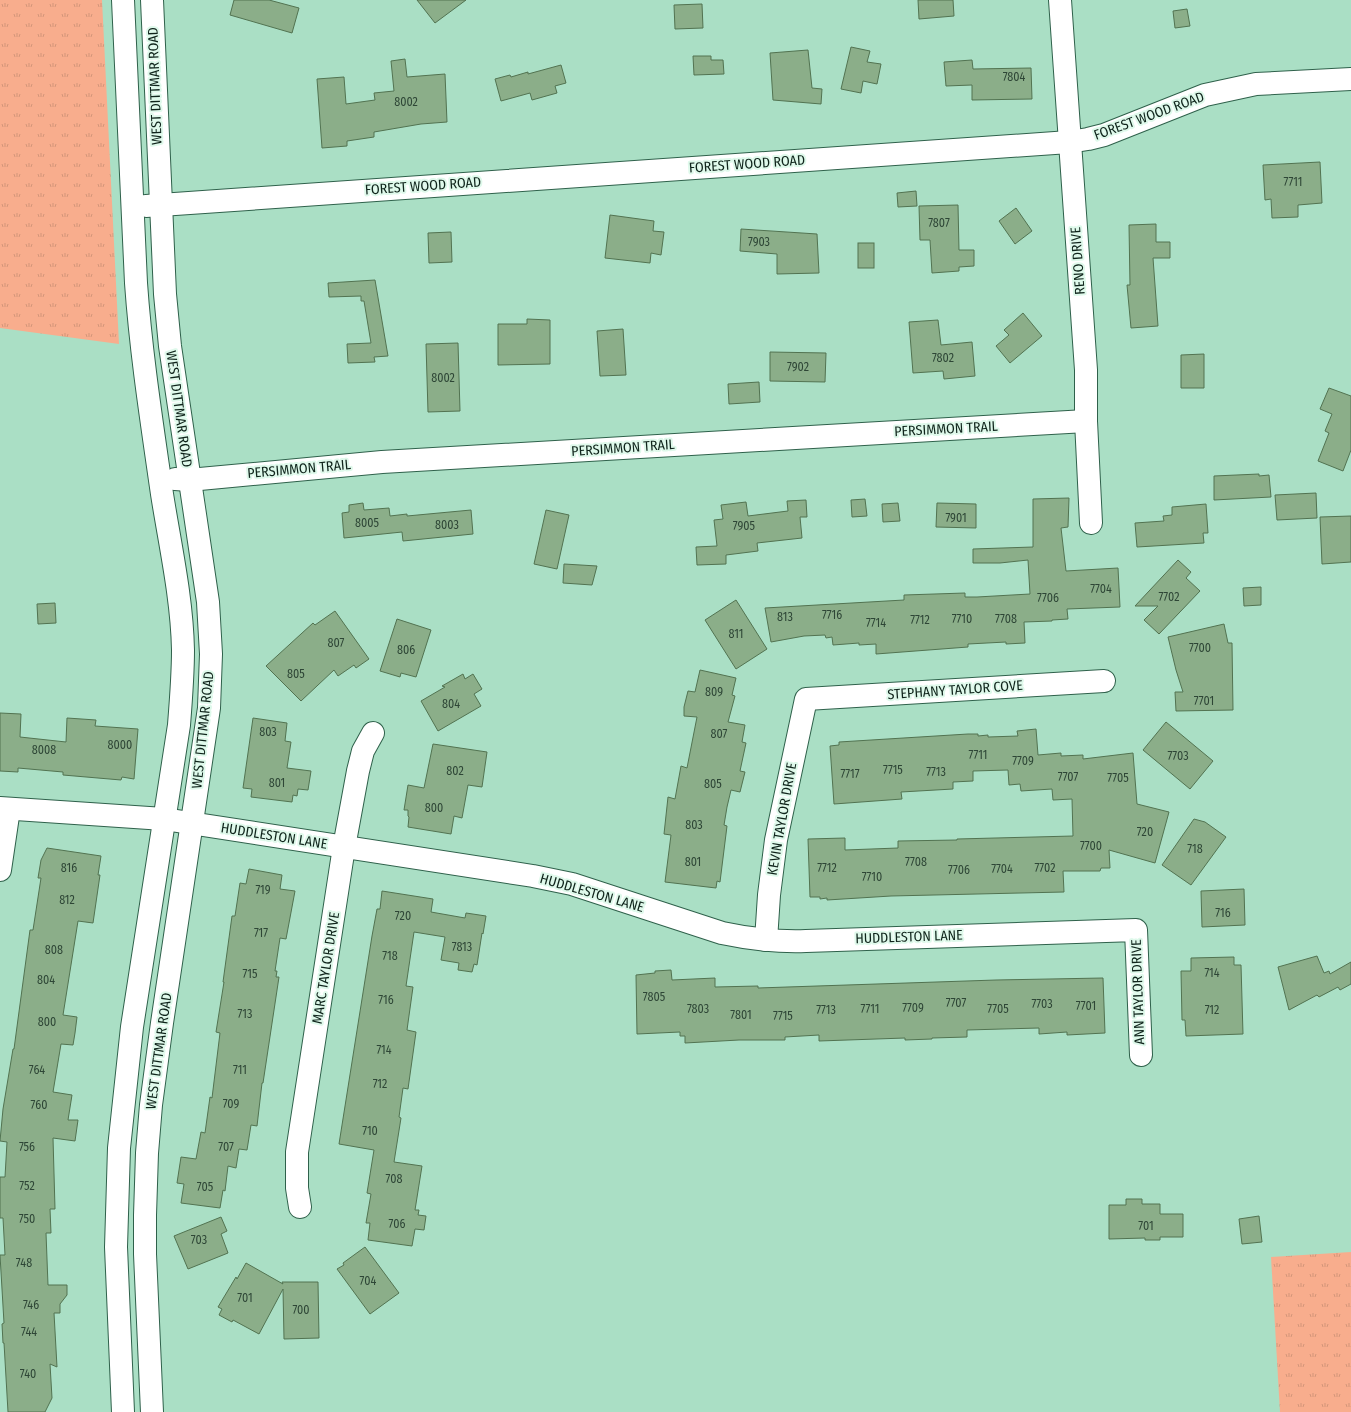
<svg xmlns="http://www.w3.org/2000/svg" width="1351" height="1412" font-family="'Fira Sans Condensed',sans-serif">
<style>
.grass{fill:url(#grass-tufts)}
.building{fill:#8bae89;stroke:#527351}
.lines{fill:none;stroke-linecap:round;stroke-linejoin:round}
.minor-casing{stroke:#2f614b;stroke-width:24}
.minor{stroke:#fff;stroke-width:22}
.labels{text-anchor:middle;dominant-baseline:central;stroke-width:4;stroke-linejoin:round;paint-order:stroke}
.number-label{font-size:12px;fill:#2e4636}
.street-label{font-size:14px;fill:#0f241b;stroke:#dff9eb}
</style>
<defs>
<pattern id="grass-tufts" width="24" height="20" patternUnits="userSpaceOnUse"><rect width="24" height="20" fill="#f8ad8d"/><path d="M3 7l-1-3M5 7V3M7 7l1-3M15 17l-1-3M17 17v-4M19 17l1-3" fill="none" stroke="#d39579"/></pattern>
</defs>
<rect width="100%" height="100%" fill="#aadfc5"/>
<g class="grass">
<path d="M0,0h102l17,344 -119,-16z"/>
<path d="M1351,1252v160h-71l-9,-155z"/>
</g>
<g class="building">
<path d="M234,0h35l30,8 -7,25 -62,-18z"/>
<path d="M417,0h49l-31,23z"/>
<path d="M918,0h35l1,16 -35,3z"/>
<path d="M702,4l1,24 -28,1 -1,-24z"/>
<path d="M1187,9l3,17 -15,2 -2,-17z"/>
<path d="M851,47l19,4 -3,11 14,2 -4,20 -14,-3 -2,12 -20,-4z"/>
<path d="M808,50l4,38 10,1 -1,15 -48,-4 -3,-47z"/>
<path d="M693,56h18v4h12l1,14 -30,1z"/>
<path d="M405,59l2,18 38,-3 2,48 -26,2 -47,8v5l-27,4v5l-25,2 -5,-69 27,-2 2,27 29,-4 -1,-7 20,-2 -3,-30z"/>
<path d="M972,60l1,9 58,-1 1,31 -60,1v-15l-26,1 -2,-24z"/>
<path d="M561,65l5,18 -11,3 2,7 -25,7 -2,-7 -29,8 -6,-22 15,-4 1,2 17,-5v2z"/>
<path d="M1320,162l2,41 -24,2v12l-26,1 -1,-19 -6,1 -2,-35z"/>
<path d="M916,191l1,15 -19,1 -1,-14z"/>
<path d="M958,205l1,45h15v16l-15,1v4l-27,2 -2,-33h-10l-1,-34z"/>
<path d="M1016,208l16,23 -17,13 -16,-23z"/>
<path d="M610,215l44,6 -1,10 11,1 -3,23 -10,-2 -1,10 -45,-5z"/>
<path d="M1156,224v18h14v16h-17l5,68 -27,2 -4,-43h3l-1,-60z"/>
<path d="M741,229l76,5 2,39 -42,1v-20l-37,-3z"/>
<path d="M451,232l1,30 -23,1 -1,-30z"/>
<rect x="858" y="243" width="16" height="25"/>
<path d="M375,280l13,76 -14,1 1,5 -27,1 -1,-19 24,-1 -7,-42h-3v-5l-32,1 -1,-14z"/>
<path d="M1023,313l19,23 -32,27 -14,-17 13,-11 -5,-5z"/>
<path d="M527,319l23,1v44l-52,1v-41h29z"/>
<path d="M938,320l3,25 31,-3 3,34 -31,3 -1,-8 -30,2 -4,-51z"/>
<path d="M623,329l3,46 -26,1 -3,-45z"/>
<path d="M458,343l2,68 -32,1 -2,-68z"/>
<path d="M770,352l56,1 -1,29 -55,-1z"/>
<path d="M1204,354v34h-23v-33z"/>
<path d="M759,382l1,20 -31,2 -1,-20z"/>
<path d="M1329,388l22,8v54l-8,21 -25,-10 11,-28 -4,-2 7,-17 -12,-5z"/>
<path d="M1259,474v2l10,-1 2,22 -57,3v-24z"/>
<path d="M1316,493l1,25 -40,2 -2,-25z"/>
<path d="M1069,498l-1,29 -7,1 5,43 52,-3 2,39 -53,2 1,10 -16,1v1l-28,1 1,21 -19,1v-2l-38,2v3l-92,7v-10l-17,1v-2l-26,2 -1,-8 -6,1 -1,-3 -21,1 -33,6 -6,-34 139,-8v-5l61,-2v4h12l53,-3 -2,-34 -28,3h-27v-14l60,-2v-48z"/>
<path d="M865,499l2,17 -15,1 -1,-17z"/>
<path d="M806,500l1,17h-7l2,21 -45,5 1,8 -32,4v9l-29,1 -1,-18 21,-1 -3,-26 9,-1 -2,-14 25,-3 2,14 40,-5 -1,-10z"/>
<path d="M363,503l1,7 25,-2 1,8 17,-2v2l64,-6 2,24 -70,7 -1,-9 -58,6 -2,-25 7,-1v-7z"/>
<path d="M898,503l2,18 -17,1 -1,-18z"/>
<path d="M937,503l39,1v24l-40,-1z"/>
<path d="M1206,504l2,29h-5l1,10 -67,4 -2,-24 29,-2 -1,-5 9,-1v-8z"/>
<path d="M546,510l23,5 -12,54 -23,-5z"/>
<path d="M1351,516v46l-29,2 -2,-47z"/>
<path d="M1178,560l13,12 -5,6 14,13 -41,43 -15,-14 14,-14h-23z"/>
<path d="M564,564l33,2 -5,19 -29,-2z"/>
<path d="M1261,587v18l-17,1 -1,-18z"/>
<path d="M736,600l31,49 -31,20 -31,-49z"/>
<path d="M55,603l1,20 -18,1 -1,-20z"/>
<path d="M335,611l34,48 -13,9 -2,-3 -16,11 -4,-6 -33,31 -35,-35 47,-43 2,2z"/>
<path d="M397,619l34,11 -15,47 -15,-4 -1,4 -20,-6z"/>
<path d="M1224,624l4,19h4l1,67 -57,1 -1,-19h8l-7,-22 -8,-33z"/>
<path d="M700,670l36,8 -4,17 3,1 -7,26 17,3 -3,17 4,1 -6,28 5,1 -5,20 -9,-2 -4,17 -3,18 3,1 -7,56 -3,-1 -1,7 -51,-6 6,-47 -7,-1 4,-37 7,2 6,-33 6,2 10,-51 -13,-1v-9l4,-16 7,1z"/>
<path d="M463,674l2,5 8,-5 9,15 -8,5 7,12 -43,25 -17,-30 24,-14 -3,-1z"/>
<path d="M0,713l21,1 -1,23 46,5 1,-24 29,2 -1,6 43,3 -4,50 -12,-2 -1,3 -58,-5v-3l-45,-4v4l-18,-1z"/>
<path d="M253,718l34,5 -2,18 6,1 -4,26 24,3 -3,19 -10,-1 -1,7 -4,-1 -1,7 -41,-5 1,-8 -9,-1z"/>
<path d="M1166,722l47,39 -23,28 -47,-39z"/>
<path d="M1036,729l2,26 23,-2v3l22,-1v4l50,-6 4,51 32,8 -14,51 -46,-13 1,18h-9l-1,3h-37l1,21 -173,4 -64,4v-2l-7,1v-2h-10l-2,-58 37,-1v12l53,-2v-7l59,-1v-1l116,-3 -1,-37 -19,1 -1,-11 -31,2 -1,-7 -11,1 -1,-15 -35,1v10l-20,1v7l-52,3 1,7 -68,5 -4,-58 9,-1v-3l129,-8h10v2l10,-1v2l30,-1 -1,-5z"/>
<path d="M433,744l54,8 -5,35 -14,-2 -6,33 -8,-2 -3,18 -43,-7 1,-10 -1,-1v-6h-4l4,-25 16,3z"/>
<path d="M1194,819l11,3 21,15 -35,48 -29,-20z"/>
<path d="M47,848l54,8 -3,19h2l-7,48 -15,-2 -15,94 14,2 -2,16 -2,12 -12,-1 -8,48 19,3 -4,25h10l-3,21 -22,-3 2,71h-5l1,24h-5l2,52h19v10l-7,9v9h-6l3,54 -7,-3 2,34 -7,14h-37l-4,-69h-1l-1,-19 2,-1 -4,-68h5l-2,-37h-3v-41h5l2,-35 -7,-1 3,-32 10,-60h1l16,-119h3l8,-52h-3l3,-18z"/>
<path d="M249,869l33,6 -2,14 15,2 -9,48 -6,-1 -5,33h2l-1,6h3l-16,106h-1l-5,43 -6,-1 -4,25 -8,-1 -3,19 -8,-2 -3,25 -2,-1 -3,18 -39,-5 3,-19 -7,-1 4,-26 15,2 5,-27 4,1 5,-36 2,1 8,-65 -4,-1 8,-50h-1l9,-66h3l5,-33 6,1z"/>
<path d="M1244,889l1,36 -43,2 -1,-36z"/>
<path d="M382,891l51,8 -2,13 34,6 1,-5 20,3 -3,18 -1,-1 -5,32 -3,-1 -2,8 -14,-2 1,-7 -18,-3 4,-23 -31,-5 -8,54 7,1 -6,43 9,2 -8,57 -5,-1 -4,29 2,1 -7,44 28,4 -7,44h4l-1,5 8,1 -2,14 -9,-1 -3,17 -44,-6 2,-17h-4l5,-29 -4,-1 7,-43 -35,-6 33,-208 5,-27h3z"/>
<path d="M1317,956l7,17 5,-2 1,3 21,-12v22l-11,6 -2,-3 -19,10 -2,-2 -28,15 -11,-43z"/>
<path d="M1234,957v8h7l2,69 -57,2 -1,-16h-3l-1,-49h10v-13z"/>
<path d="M671,970l1,10 43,-2v9l43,-1v2l238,-8 107,-2 2,55 -38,2v-3l-28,2v-6l-72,2v7l-35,1v1l-27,1v-2l-86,3v-6l-34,2v3h-46l-54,3v-7h-5v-4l-43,2 -1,-59 19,-2v-2z"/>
<path d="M1126,1199h16v5h18v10h23v23h-23v3h-15v-2l-36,1v-34h17z"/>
<path d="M1259,1216l3,26 -20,2 -3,-25z"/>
<path d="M221,1217l6,14 -6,3 7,19 -40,16 -14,-33z"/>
<path d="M365,1247l34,46 -29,21 -33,-45 7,-4 -1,-2z"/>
<path d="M246,1263l37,21 -1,-2h36l1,56 -35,1 -1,-50 -24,45 -26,-14 -1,2 -13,-7 3,-6 -4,-2 18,-30 1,2z"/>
</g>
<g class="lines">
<g class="minor-casing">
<g id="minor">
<path d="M1060,0l26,370v51l5,102"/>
<path d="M146,206l923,-64 19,-3 16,-4 101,-40 51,-11 95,-5"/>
<path d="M175,479l14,1 193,-18 704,-41"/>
<path d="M0,808l164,11 369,57 39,8 150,49c28,6 56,9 84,8l330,-11 5,125"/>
<path d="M0,870l9,-61"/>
<path d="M766,940l3,-45 7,-55 30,-141 298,-18"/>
<path d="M300,1207l-3,-19v-36l47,-305 14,-76 5,-20 10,-18"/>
<path d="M123,1412l-7,-165 3,-99 13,-121 47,-302c2,-25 4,-50 4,-75 -1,-52 -13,-105 -21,-156 -10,-70 -21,-140 -26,-211l-13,-283"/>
<path d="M152,1412l-7,-158v-39l2,-62 4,-48 11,-82 47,-315 2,-54 -3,-52 -38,-256 -5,-52 -13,-294"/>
</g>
</g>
<use href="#minor" class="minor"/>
</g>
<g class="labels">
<g class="number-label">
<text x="1014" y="77">7804</text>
<text x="406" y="102">8002</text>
<text x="1293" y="182">7711</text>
<text x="939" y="223">7807</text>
<text x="759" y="242">7903</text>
<text x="943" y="358">7802</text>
<text x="798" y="367">7902</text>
<text x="443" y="378">8002</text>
<text x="956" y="518">7901</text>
<text x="367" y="523">8005</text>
<text x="447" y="525">8003</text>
<text x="744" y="526">7905</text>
<text x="1101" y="589">7704</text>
<text x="1169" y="597">7702</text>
<text x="1048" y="598">7706</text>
<text x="832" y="615">7716</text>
<text x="785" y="617">813</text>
<text x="962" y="619">7710</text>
<text x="1006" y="619">7708</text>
<text x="920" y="620">7712</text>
<text x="876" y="623">7714</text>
<text x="736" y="634">811</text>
<text x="336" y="643">807</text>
<text x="1200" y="648">7700</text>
<text x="406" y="650">806</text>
<text x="296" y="674">805</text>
<text x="714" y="692">809</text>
<text x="1204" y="701">7701</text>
<text x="451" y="704">804</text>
<text x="268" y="732">803</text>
<text x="719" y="734">807</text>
<text x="120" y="745">8000</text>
<text x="44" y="750">8008</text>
<text x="978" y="755">7711</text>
<text x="1178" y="756">7703</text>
<text x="1023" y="761">7709</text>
<text x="893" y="770">7715</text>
<text x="455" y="771">802</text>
<text x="936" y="772">7713</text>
<text x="850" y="774">7717</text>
<text x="1068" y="777">7707</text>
<text x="1118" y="778">7705</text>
<text x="277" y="783">801</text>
<text x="713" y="784">805</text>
<text x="434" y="808">800</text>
<text x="694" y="825">803</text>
<text x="1145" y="832">720</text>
<text x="1091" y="846">7700</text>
<text x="1195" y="849">718</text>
<text x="693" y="862">801</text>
<text x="916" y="862">7708</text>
<text x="69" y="868">816</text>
<text x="827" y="868">7712</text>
<text x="1045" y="868">7702</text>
<text x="1002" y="869">7704</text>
<text x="959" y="870">7706</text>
<text x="872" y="877">7710</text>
<text x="263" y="890">719</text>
<text x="67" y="900">812</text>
<text x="1223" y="913">716</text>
<text x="403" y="916">720</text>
<text x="261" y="933">717</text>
<text x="462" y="947">7813</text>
<text x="54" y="950">808</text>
<text x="390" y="956">718</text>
<text x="1212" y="973">714</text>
<text x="250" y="974">715</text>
<text x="46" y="980">804</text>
<text x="654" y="997">7805</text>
<text x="386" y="1000">716</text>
<text x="956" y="1003">7707</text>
<text x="1042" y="1004">7703</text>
<text x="1086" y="1006">7701</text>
<text x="913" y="1008">7709</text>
<text x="698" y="1009">7803</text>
<text x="870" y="1009">7711</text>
<text x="998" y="1009">7705</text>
<text x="826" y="1010">7713</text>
<text x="1212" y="1010">712</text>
<text x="245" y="1014">713</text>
<text x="741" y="1015">7801</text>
<text x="783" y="1016">7715</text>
<text x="47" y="1022">800</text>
<text x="384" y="1050">714</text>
<text x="37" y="1070">764</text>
<text x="240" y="1070">711</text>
<text x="380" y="1084">712</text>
<text x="231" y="1104">709</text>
<text x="39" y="1105">760</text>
<text x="370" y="1131">710</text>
<text x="27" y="1147">756</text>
<text x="226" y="1147">707</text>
<text x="394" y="1179">708</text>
<text x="27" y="1186">752</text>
<text x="205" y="1187">705</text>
<text x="27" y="1219">750</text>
<text x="397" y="1224">706</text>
<text x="1146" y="1226">701</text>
<text x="199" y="1240">703</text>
<text x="24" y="1263">748</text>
<text x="368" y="1281">704</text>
<text x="245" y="1298">701</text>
<text x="31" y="1305">746</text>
<text x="301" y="1310">700</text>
<text x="29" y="1332">744</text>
<text x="28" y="1374">740</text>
</g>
<g class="street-label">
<text transform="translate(155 86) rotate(-92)">WEST DITTMAR ROAD</text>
<text transform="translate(1149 116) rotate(-20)">FOREST WOOD ROAD</text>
<text transform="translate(747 164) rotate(-4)">FOREST WOOD ROAD</text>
<text transform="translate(423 186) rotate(-4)">FOREST WOOD ROAD</text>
<text transform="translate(1078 261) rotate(-94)">RENO DRIVE</text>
<text transform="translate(179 409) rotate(82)">WEST DITTMAR ROAD</text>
<text transform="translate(946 429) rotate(-3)">PERSIMMON TRAIL</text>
<text transform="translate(623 448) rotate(-4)">PERSIMMON TRAIL</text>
<text transform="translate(299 469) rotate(-5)">PERSIMMON TRAIL</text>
<text transform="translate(955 690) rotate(-4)">STEPHANY TAYLOR COVE</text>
<text transform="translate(203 730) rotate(-84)">WEST DITTMAR ROAD</text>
<text transform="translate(782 819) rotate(-80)">KEVIN TAYLOR DRIVE</text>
<text transform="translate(274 836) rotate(9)">HUDDLESTON LANE</text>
<text transform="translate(592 893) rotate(16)">HUDDLESTON LANE</text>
<text transform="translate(909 937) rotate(-2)">HUDDLESTON LANE</text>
<text transform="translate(326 968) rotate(-81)">MARC TAYLOR DRIVE</text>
<text transform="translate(1138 992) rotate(-92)">ANN TAYLOR DRIVE</text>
<text transform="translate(159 1051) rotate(-82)">WEST DITTMAR ROAD</text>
</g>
</g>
</svg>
